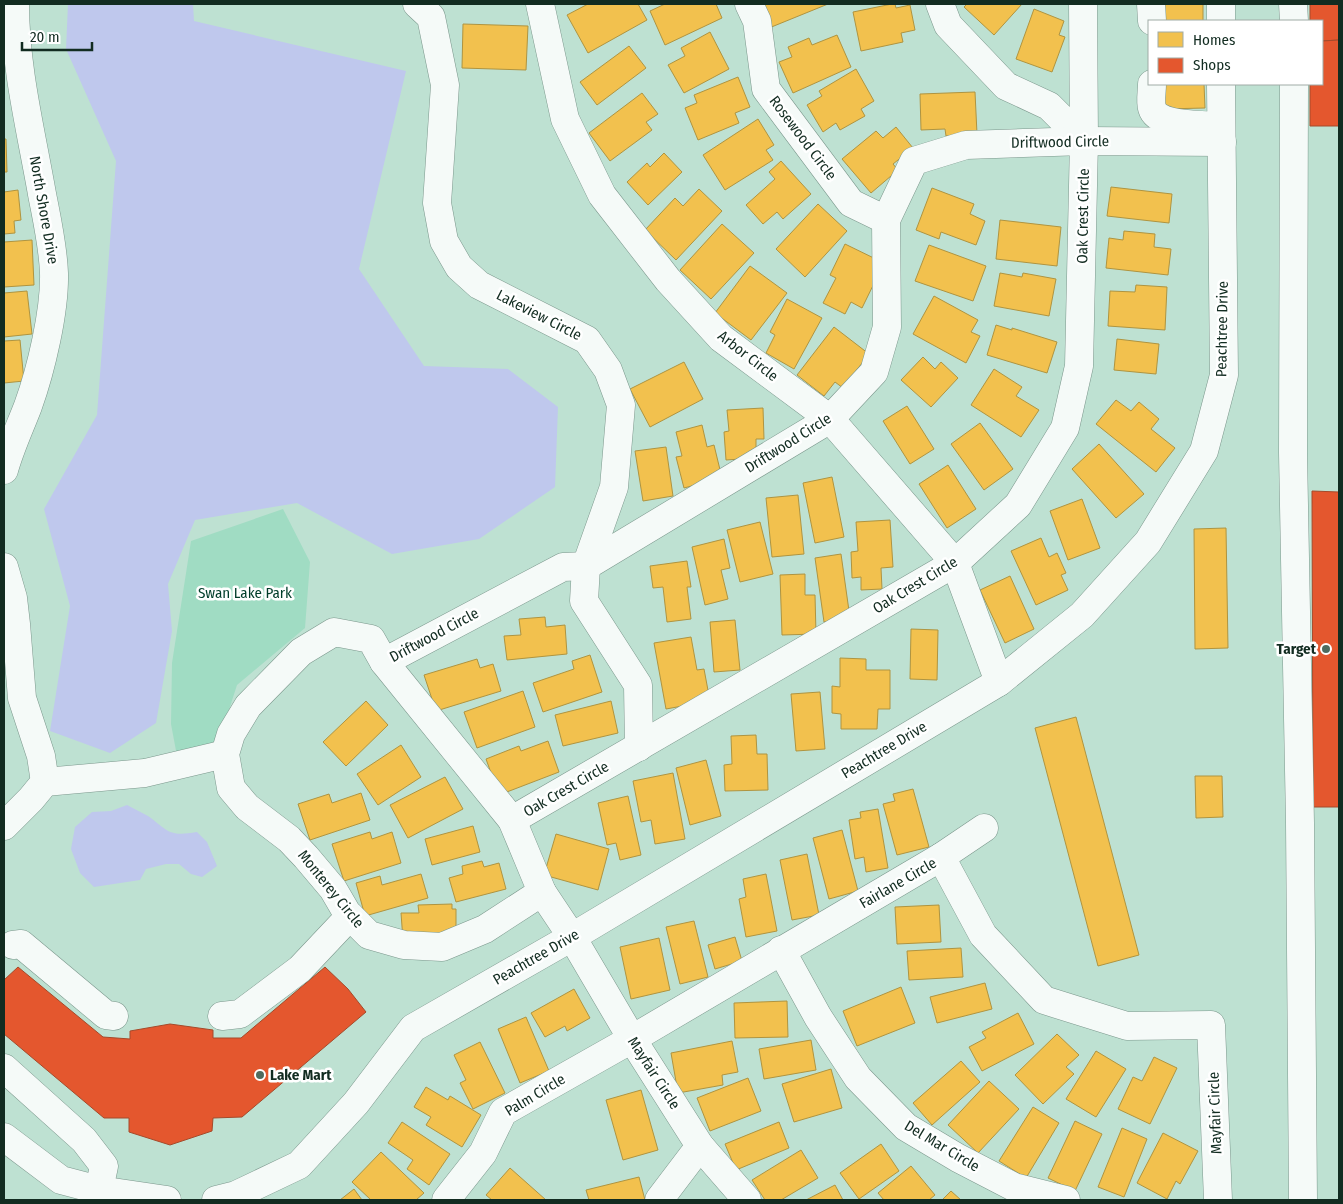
<svg xmlns="http://www.w3.org/2000/svg" width="1343" height="1204" font-family="'Fira Sans Condensed',sans-serif">
<style>
.green{fill:#a0dcc3}
.water{fill:#bfc8ed}
.homes{fill:#f2c14e;stroke:#af9440}
.shops{fill:#e4572e;stroke:#a54a2a}
.lines{fill:none;stroke-linecap:round;stroke-linejoin:round}
.minor-casing{stroke:#7b978c;stroke-width:29}
.minor{stroke:#f5faf8;stroke-width:28}
.poi-dot{fill:#4e6b5f;stroke:#fff;stroke-width:2}
.labels{text-anchor:middle;dominant-baseline:central;stroke-width:5;stroke-linejoin:round;paint-order:stroke}
.street-label{font-size:15px;fill:#122c21;stroke:#fff}
.park-label{font-size:15px;fill:#013d2a;stroke:#fff}
.poi-label{font-size:15px;font-weight:bold;fill:#122c21;stroke:#fff;text-anchor:end}
</style>
<rect width="100%" height="100%" fill="#bee1d2"/>
<path class="green" d="M283,509l27,53 -5,66 -68,57 -19,59 -41,12 -6,-32 1,-61 19,-122z"/>
<g class="water">
<path d="M68,4h125l1,17 212,50 -47,198 65,97 84,3 50,38 -3,80 -76,52 -87,15 -95,-51 -102,17 -27,64 4,47 -16,92 -46,30 -60,-22 20,-125 -26,-97 53,-94 19,-254 -50,-112z"/>
<path d="M127,805c7,4 14,7 21,11 21,15 20,21 49,16l10,10 10,24 -15,11 -11,-3 -12,-10h-13l-20,5 -6,11 -46,7 -14,-14 -9,-24 4,-22 17,-15 19,-1z"/>
</g>
<g class="homes">
<path d="M588,4h50l9,16 -59,33 -21,-38z"/>
<path d="M665,4h51l6,14 -57,27 -15,-34z"/>
<path d="M759,4h69l-59,24z"/>
<path d="M892,4h3l1,4 14,-3 5,25 -14,3 2,9 -42,9 -8,-39z"/>
<path d="M967,4h55l-28,31 -30,-28z"/>
<path d="M1162,4h41v17h-40z"/>
<path d="M1034,9l30,12 -5,14 6,2 -13,35 -36,-13z"/>
<path d="M463,24l65,2 -2,44 -64,-2z"/>
<path d="M710,32l19,37 -45,24 -16,-28 17,-9 -4,-8z"/>
<path d="M837,35l14,32 -58,26 -14,-31 13,-5 -4,-10 21,-9 3,7z"/>
<path d="M629,46l17,22 -49,37 -17,-23z"/>
<path d="M856,69l18,32 -13,8 4,7 -25,14 -4,-7 -13,9 -16,-27 15,-9 -3,-5z"/>
<path d="M738,77l12,30 -15,6 4,10 -41,17 -13,-32 12,-5 -3,-8z"/>
<path d="M1164,84h40l1,24 -41,1z"/>
<path d="M975,92l2,42 -31,2 -1,-7 -24,1 -1,-36z"/>
<path d="M642,93l16,21 -12,8 6,8 -42,31 -21,-28z"/>
<path d="M758,119l16,26 -8,5 7,10 -48,30 -22,-35z"/>
<path d="M896,127l17,21 -20,16 5,6 -27,23 -29,-34 34,-28 7,7z"/>
<path d="M4,139h2l1,33h-3z"/>
<path d="M664,153l18,19 -34,33 -21,-23 20,-19 3,4z"/>
<path d="M781,161l30,33 -28,25 -6,-7 -14,12 -17,-19 29,-26 -6,-7z"/>
<path d="M1111,187l61,7 -3,29 -62,-7z"/>
<path d="M932,188l42,16 -4,10 15,7 -9,24 -35,-13 -2,7 -23,-9z"/>
<path d="M699,189l23,22 -46,49 -31,-30 30,-32 8,8z"/>
<path d="M18,190l3,30 -7,1 1,12 -11,1v-42z"/>
<path d="M818,204l29,27 -42,46 -29,-28z"/>
<path d="M1000,220l61,7 -4,39 -61,-7z"/>
<path d="M722,224l32,29 -43,46 -31,-29z"/>
<path d="M1124,231l31,3 -1,13 17,2 -3,26 -62,-7 3,-30 14,2z"/>
<path d="M32,240l2,45 -30,2v-45z"/>
<path d="M845,244l39,19 -22,45 -11,-6 -6,12 -22,-11 13,-25 -6,-3z"/>
<path d="M929,245l57,21 -13,35 -58,-20z"/>
<path d="M750,266l37,27 -36,47 -36,-27z"/>
<path d="M1000,273l22,4 1,-4 33,6 -7,37 -55,-10z"/>
<path d="M1136,285l31,2 -2,43 -57,-4 2,-35 25,1z"/>
<path d="M27,291l5,43 -28,3v-44z"/>
<path d="M934,296l44,24 -7,12 9,4 -14,27 -53,-29z"/>
<path d="M787,299l35,19 -28,51 -28,-16 9,-18 -5,-3z"/>
<path d="M996,325l16,5v-2l45,14 -10,31 -60,-18z"/>
<path d="M834,327l35,27 -26,34 -8,-6 -11,14 -27,-21z"/>
<path d="M1117,339l42,5 -3,30 -42,-4z"/>
<path d="M20,340l4,41 -20,2v-42z"/>
<path d="M923,357l12,12 6,-7 17,16 -27,29 -30,-27z"/>
<path d="M684,362l19,37 -53,28 -20,-38z"/>
<path d="M994,369l28,18 -6,9 23,14 -18,27 -50,-32z"/>
<path d="M1116,400l15,11 8,-9 20,17 -8,10 24,19 -19,24 -60,-48z"/>
<path d="M907,406l27,43 -24,15 -27,-43z"/>
<path d="M763,408l1,31h-8v19l-30,2 -2,-28 5,-1 -2,-21z"/>
<path d="M980,423l33,46 -29,21 -33,-46z"/>
<path d="M702,425l5,22 7,-2 8,33 -38,10 -8,-31 6,-1 -6,-24z"/>
<path d="M1099,444l45,50 -28,24 -44,-49z"/>
<path d="M666,447l7,49 -30,5 -8,-50z"/>
<path d="M948,465l28,44 -29,19 -28,-44z"/>
<path d="M832,477l12,60 -29,6 -12,-60z"/>
<path d="M798,495l6,59 -32,3 -6,-59z"/>
<path d="M1082,499l18,49 -32,12 -18,-49z"/>
<path d="M890,520l3,47 -12,1 1,21 -21,1v-13l-9,1 -1,-26 7,-1 -2,-29z"/>
<path d="M760,522l13,52 -33,8 -13,-52z"/>
<path d="M1226,528l2,120 -33,1 -1,-120z"/>
<path d="M1041,538l8,19 8,-4 9,20 -5,2 7,15 -32,15 -25,-54z"/>
<path d="M724,539l6,29 -9,2 7,29 -23,6 -13,-58z"/>
<path d="M841,554l9,64 -26,4 -9,-64z"/>
<path d="M687,561l4,26h-4l4,32 -24,3 -4,-35 -10,1 -3,-22z"/>
<path d="M805,574v21h10l1,39 -34,1 -2,-60z"/>
<path d="M1010,576l24,53 -29,14 -25,-53z"/>
<path d="M545,617l1,10 19,-2 2,29 -60,6 -3,-24 17,-1 -2,-16z"/>
<path d="M735,620l5,50 -26,2 -4,-50z"/>
<path d="M911,629l27,1 -1,50 -27,-1z"/>
<path d="M691,637l6,33 7,-1 6,32 -44,8 -12,-66z"/>
<path d="M590,655l12,37 -59,20 -10,-29 41,-14 -2,-8z"/>
<path d="M840,658l26,1v11h24v39h-12l-1,20h-36v-15l-9,-1v-27l8,1z"/>
<path d="M477,659l3,9 13,-4 8,27 -65,20 -12,-36z"/>
<path d="M523,691l12,36 -58,21 -13,-36z"/>
<path d="M820,692l5,57 -29,2 -5,-57z"/>
<path d="M366,701l22,24 -42,41 -23,-24z"/>
<path d="M611,701l7,32 -55,13 -8,-31z"/>
<path d="M1076,717l63,238 -41,11 -63,-238z"/>
<path d="M756,735l1,19h10l1,36 -43,1 -1,-26 8,-1 -1,-28z"/>
<path d="M548,741l11,31 -60,23 -13,-36 33,-13 2,5z"/>
<path d="M401,745l20,32 -43,28 -21,-31z"/>
<path d="M706,760l15,56 -31,9 -14,-57z"/>
<path d="M673,773l12,66 -30,5 -4,-24 -10,2 -8,-41z"/>
<path d="M1195,776h27l1,41 -27,1z"/>
<path d="M445,777l18,32 -55,29 -18,-33z"/>
<path d="M913,789l16,58 -32,8 -14,-51 12,-3 -2,-7z"/>
<path d="M361,793l9,27 -60,20 -12,-36 31,-10 3,9z"/>
<path d="M628,796l13,59 -21,5 -4,-17 -9,2 -9,-42z"/>
<path d="M878,809l10,59 -22,4 -2,-15 -9,2 -6,-39 12,-2 -1,-6z"/>
<path d="M473,826l7,26 -48,13 -7,-26z"/>
<path d="M842,830l16,61 -29,8 -16,-61z"/>
<path d="M370,832l2,7 20,-7 9,31 -57,18 -12,-37z"/>
<path d="M556,834l53,15 -11,41 -54,-15z"/>
<path d="M807,854l12,61 -27,5 -12,-60z"/>
<path d="M482,861l2,6 15,-4 7,26 -50,13 -7,-24 14,-4 -1,-8z"/>
<path d="M421,874l7,24 -63,18 -9,-33 24,-7 2,9z"/>
<path d="M766,874l11,57 -31,6 -7,-38 7,-2 -3,-18z"/>
<path d="M452,904v5h4v28l-53,3 -2,-27h18l-1,-8z"/>
<path d="M939,905l2,37 -44,2 -2,-37z"/>
<path d="M694,921l14,56 -28,7 -14,-57z"/>
<path d="M735,937l7,24 -27,8 -7,-24z"/>
<path d="M659,938l11,52 -39,9 -11,-52z"/>
<path d="M961,948l2,29 -54,3 -2,-29z"/>
<path d="M985,983l7,26 -55,14 -7,-26z"/>
<path d="M901,987l14,36 -58,23 -14,-35z"/>
<path d="M574,989l16,29 -23,13 -2,-5 -20,11 -14,-24z"/>
<path d="M787,1001l1,36 -53,1 -1,-35z"/>
<path d="M1018,1013l16,31 -52,27 -13,-24 17,-9 -4,-6z"/>
<path d="M526,1017l23,54 -29,12 -22,-54z"/>
<path d="M1057,1034l22,21 -13,12 8,7 -31,30 -28,-29z"/>
<path d="M811,1040l5,30 -52,9 -5,-30z"/>
<path d="M732,1041l6,31 -16,3 1,10 -45,8 -7,-40z"/>
<path d="M480,1042l25,51 -32,16 -13,-26 6,-3 -12,-25z"/>
<path d="M1096,1051l30,18 -30,48 -30,-18z"/>
<path d="M1154,1057l23,11 -27,56 -32,-15 15,-32 9,4z"/>
<path d="M961,1061l19,21 -48,43 -19,-22z"/>
<path d="M831,1069l11,39 -48,14 -12,-38z"/>
<path d="M748,1078l13,33 -51,20 -13,-33z"/>
<path d="M989,1081l30,28 -41,44 -30,-28z"/>
<path d="M426,1087l22,13 2,-4 31,19 -19,32 -36,-22 5,-8 -17,-10z"/>
<path d="M641,1090l17,60 -35,10 -17,-60z"/>
<path d="M1033,1107l26,16 -33,55 -27,-17z"/>
<path d="M1075,1121l27,13 -27,57 -27,-13z"/>
<path d="M402,1122l48,32 -21,31 -22,-16 6,-9 -25,-17z"/>
<path d="M779,1122l10,26 -53,22 -11,-26z"/>
<path d="M1122,1128l25,11 -23,58 -26,-10z"/>
<path d="M1163,1133l35,18 -18,33 -4,-3 -9,18 -30,-16z"/>
<path d="M881,1144l18,27 -40,28 -19,-26z"/>
<path d="M801,1150l17,28 -37,22h-16l-13,-20z"/>
<path d="M381,1152l43,41 -8,7h-45l-19,-18z"/>
<path d="M911,1166l24,29 -6,5h-45l-6,-7z"/>
<path d="M510,1168l36,32h-54l-6,-5z"/>
<path d="M639,1177l6,23h-56l-3,-10z"/>
<path d="M835,1185l8,15h-37z"/>
<path d="M354,1189l8,11h-22z"/>
<path d="M951,1191l10,9h-19z"/>
</g>
<g class="shops">
<path d="M1310,4h29v36l-17,1v-20h-12z"/>
<path d="M1339,40v86h-29v-42h12v-43z"/>
<path d="M1312,491l27,1v315h-26z"/>
<path d="M18,967l85,70 27,2v-8l40,-7 43,6v8h28l84,-71 23,22 18,23 -124,105 -29,1 -1,13 -42,14 -41,-13v-14h-25l-100,-84v-54z"/>
</g>
<g class="lines">
<g class="minor-casing">
<g id="minor">
<path d="M417,4l14,13 14,68 -8,118 7,38 15,26 20,18 108,55 21,30 13,35 -7,82 -28,79 -2,35 54,84 1,62"/>
<path d="M540,4l25,115 37,76 66,85 53,58 109,81 125,144 44,119"/>
<path d="M749,4l8,17 9,68 85,114 35,17"/>
<path d="M940,4l8,21 58,61 43,20 35,35"/>
<path d="M1151,4l1,17"/>
<path d="M1221,4v17"/>
<path d="M1293,4l1,17"/>
<path d="M1152,84c0,7 -2,17 0,24 5,18 45,16 61,18"/>
<path d="M1294,84l-1,369 7,370 3,377"/>
<path d="M4,470c6,-22 16,-43 24,-64 13,-36 27,-95 26,-133 -1,-27 -7,-53 -12,-79 -11,-63 -27,-126 -27,-190"/>
<path d="M4,567l9,31 3,26 6,74 19,58 4,26"/>
<path d="M334,632l37,7 13,23 128,158 30,72 -57,37 -43,18 -38,-2 -35,-10 -22,-22 -14,-24 -27,-32 -17,-18 -42,-32 -16,-19 -6,-34 6,-20 17,-28 53,-54z"/>
<path d="M384,662l179,-95 23,-1 244,-147 44,-47 13,-45 -1,-107 28,-59 52,-16 118,-4 138,1"/>
<path d="M512,820l443,-257 63,-58 47,-77 14,-62 5,-225 -1,-137"/>
<path d="M4,826l27,-27 14,-17 100,-9 80,-19"/>
<path d="M941,857l43,-29"/>
<path d="M542,892l30,45 60,102 68,107 47,54"/>
<path d="M13,945l8,-1 85,71 8,1"/>
<path d="M781,950l37,67 40,61 48,49 52,31 56,29 52,13"/>
<path d="M222,1016l18,-2 60,-45 50,-53"/>
<path d="M4,1068l80,72 20,26 -5,24"/>
<path d="M4,1137l57,43 38,10 68,10"/>
<path d="M216,1200l20,-5 63,-30 57,-62 57,-75 159,-91 427,-255 83,-67 66,-73 56,-91 20,-76 -3,-291"/>
<path d="M446,1200l37,-47 20,-41 129,-73 309,-182 42,78 61,65 83,26 84,-1 7,175"/>
<path d="M659,1200l41,-54"/>
</g>
</g>
<use href="#minor" class="minor"/>
</g>
<g class="poi-dot">
<circle cx="1326" cy="649" r="5"/>
<circle cx="260" cy="1075" r="5"/>
</g>
<g class="labels">
<g class="street-label">
<text transform="translate(803 138) rotate(53)">Rosewood Circle</text>
<text transform="translate(1060 142) rotate(-1)">Driftwood Circle</text>
<text transform="translate(44 210) rotate(80)">North Shore Drive</text>
<text transform="translate(1083 216) rotate(-89)">Oak Crest Circle</text>
<text transform="translate(539 315) rotate(27)">Lakeview Circle</text>
<text transform="translate(1222 329) rotate(-89)">Peachtree Drive</text>
<text transform="translate(748 356) rotate(38)">Arbor Circle</text>
<text transform="translate(788 443) rotate(-32)">Driftwood Circle</text>
<text transform="translate(915 585) rotate(-31)">Oak Crest Circle</text>
<text transform="translate(434 635) rotate(-28)">Driftwood Circle</text>
<text transform="translate(884 750) rotate(-31)">Peachtree Drive</text>
<text transform="translate(566 789) rotate(-30)">Oak Crest Circle</text>
<text transform="translate(898 883) rotate(-30)">Fairlane Circle</text>
<text transform="translate(331 889) rotate(51)">Monterey Circle</text>
<text transform="translate(536 957) rotate(-30)">Peachtree Drive</text>
<text transform="translate(654 1073) rotate(57)">Mayfair Circle</text>
<text transform="translate(535 1095) rotate(-31)">Palm Circle</text>
<text transform="translate(1215 1113) rotate(-92)">Mayfair Circle</text>
<text transform="translate(942 1146) rotate(31)">Del Mar Circle</text>
</g>
<g class="park-label">
<text x="245" y="593">Swan Lake Park</text>
</g>
<g class="poi-label">
<text x="1316" y="649">Target</text>
<text x="270" y="1075" text-anchor="start">Lake Mart</text>
</g>
</g>
<rect width="1343" height="1204" fill="none" stroke="#122c21" stroke-width="10"/>
<rect x="1148" y="20" width="175" height="65" fill="#ffffff" stroke="#a0aba6"/>
<rect x="1158" y="32" width="25" height="15" fill="#f2c14e" stroke="#a0aba6"/>
<text x="1193" y="45" font-size="15" fill="#122c21">Homes</text>
<rect x="1158" y="58" width="25" height="15" fill="#e4572e" stroke="#a0aba6"/>
<text x="1193" y="70" font-size="15" fill="#122c21">Shops</text>
<path d="M22 42v8h70v-8" fill="none" stroke="#122c21" stroke-width="2.5"/>
<text x="30" y="42" font-size="15" fill="#122c21" stroke="#ffffff" stroke-width="4" paint-order="stroke">20 m</text>
</svg>
